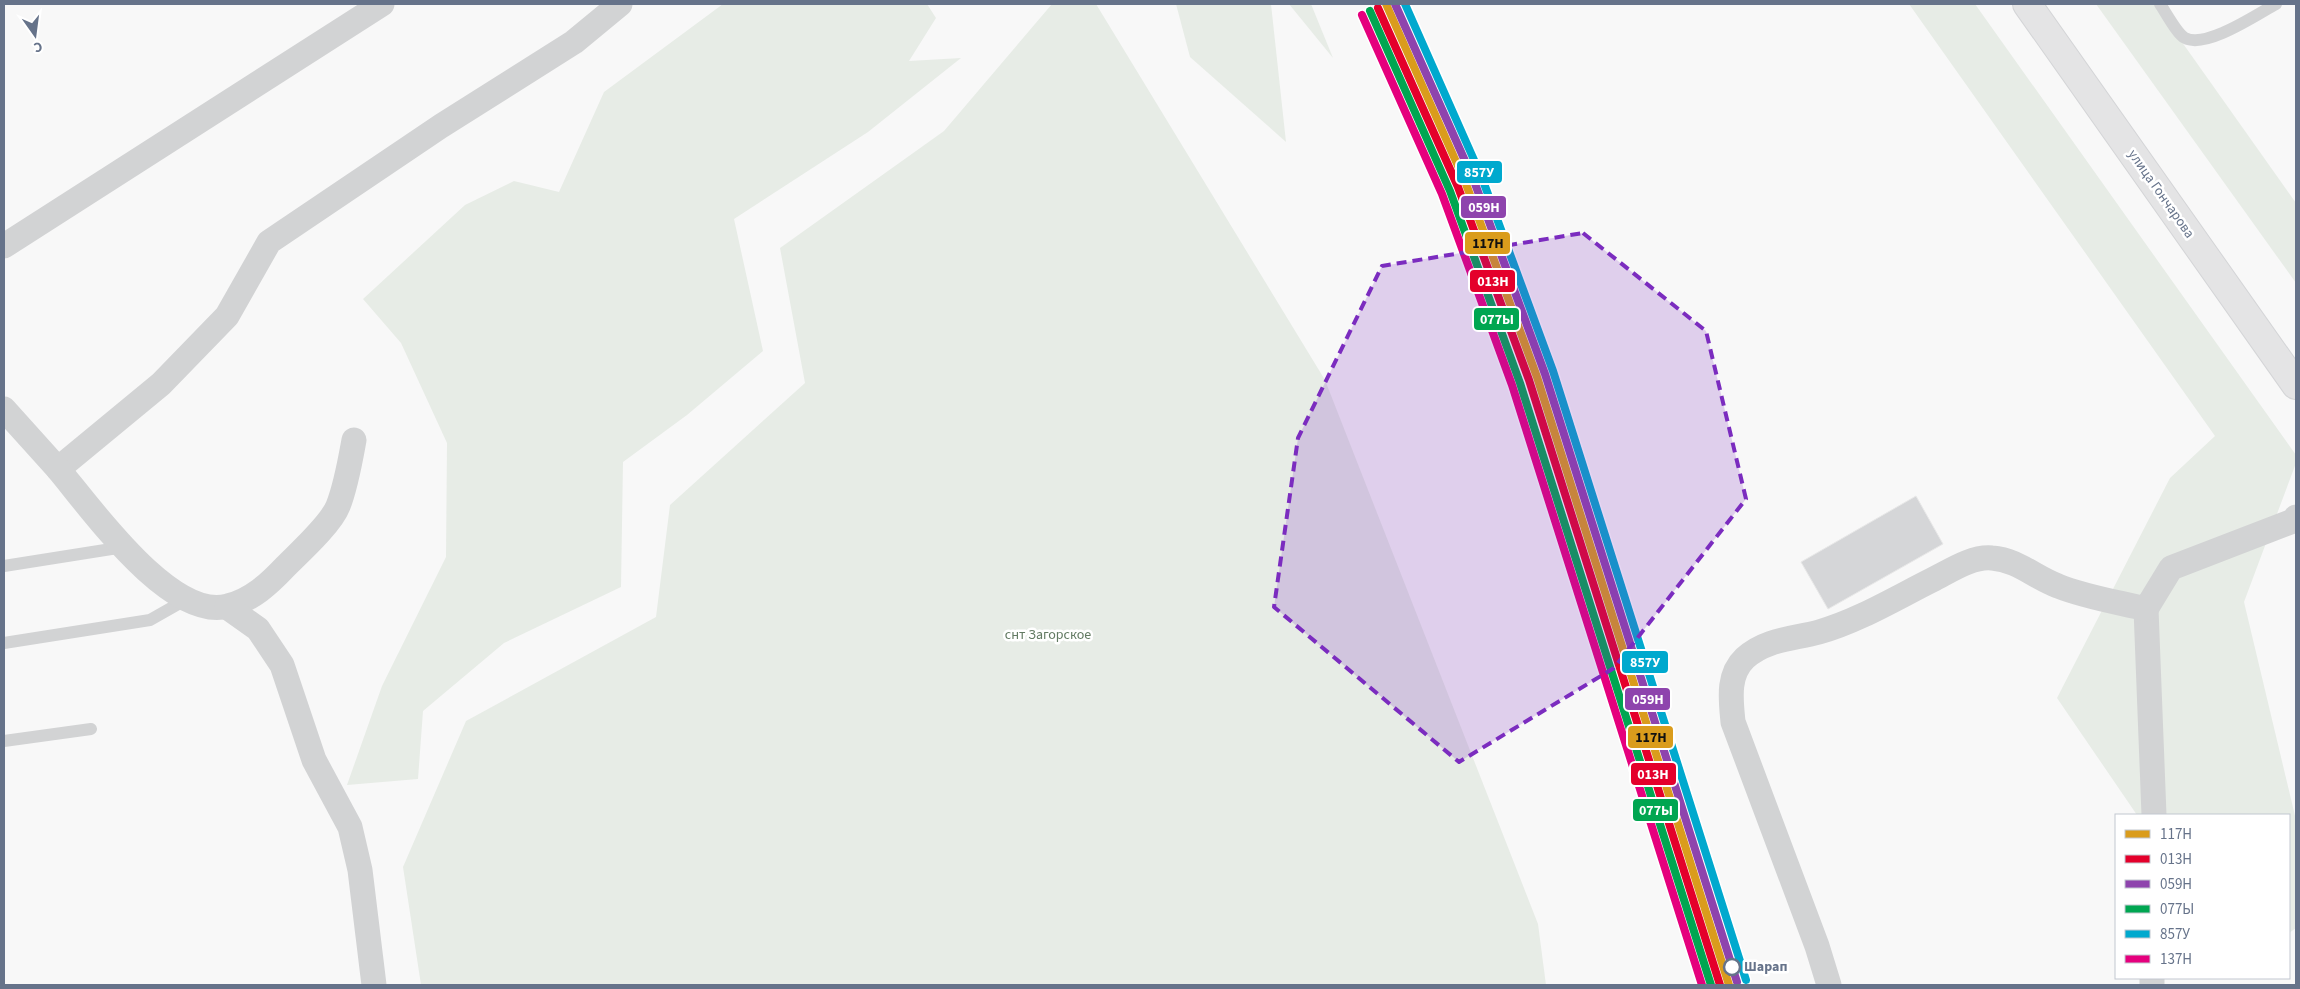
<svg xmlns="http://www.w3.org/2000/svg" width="2300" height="989" font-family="'Source Sans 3',sans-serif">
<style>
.green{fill:#e7ece6}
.building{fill:#d5d6d8;stroke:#e8e8e8}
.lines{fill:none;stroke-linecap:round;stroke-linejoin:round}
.primary-casing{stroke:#d4d5d7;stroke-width:30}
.lane{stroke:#d2d3d4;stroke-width:12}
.street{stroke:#d2d3d4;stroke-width:25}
.primary{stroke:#e4e4e5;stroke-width:28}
.rail-1-casing{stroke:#fff;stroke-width:11}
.rail-2-casing{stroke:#fff;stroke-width:11}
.rail-3-casing{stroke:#fff;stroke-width:11}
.rail-4-casing{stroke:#fff;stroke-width:11}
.rail-5-casing{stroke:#fff;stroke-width:11}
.rail-6-casing{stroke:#fff;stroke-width:11}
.rail-1{stroke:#da9c1c;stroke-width:8}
.rail-2{stroke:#e4002b;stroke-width:8}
.rail-3{stroke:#8e44ad;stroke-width:8}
.rail-4{stroke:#00a651;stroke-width:8}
.rail-5{stroke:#00a9ce;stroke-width:8}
.rail-6{stroke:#e5007d;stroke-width:8}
.marked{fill:#7b2cbf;fill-opacity:0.2;stroke:#7b2cbf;stroke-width:4;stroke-dasharray:10 6;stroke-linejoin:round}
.stop-dot{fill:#fff;stroke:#66738a;stroke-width:2.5}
.labels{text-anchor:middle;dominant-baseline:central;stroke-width:5;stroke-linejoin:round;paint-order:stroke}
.street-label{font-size:14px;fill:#66738a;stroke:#fff}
.park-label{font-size:14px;fill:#627a62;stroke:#fff}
.stop-label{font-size:14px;font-weight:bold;fill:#66738a;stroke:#fff;text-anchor:start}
.line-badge{stroke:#fff;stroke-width:2}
.badge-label{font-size:14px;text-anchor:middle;font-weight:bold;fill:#fff}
.pale-badge-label{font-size:14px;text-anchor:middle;font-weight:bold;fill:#111}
</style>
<rect width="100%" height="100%" fill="#f8f8f8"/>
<g class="green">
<path d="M723,4h204l9,14 -27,43 52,-3 -93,74 -134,87 29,132 -76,64 -64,47 -2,125 -117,56 -81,68 -5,68 -71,6 35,-99 64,-129 1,-114 -46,-100 -38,-44 102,-94 49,-24 45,11 45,-100z"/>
<path d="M1052,4h44l229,376 213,544 8,61h-1125l-18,-118 63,-146 190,-104 14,-112 135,-122 -25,-135 164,-117z"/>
<path d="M1176,4h95l15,138 -96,-85z"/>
<path d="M1289,4h22l22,54z"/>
<path d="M1909,4h66l321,451v8l-52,139 52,218v108l-7,5v-118h-152l-80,-117 113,-220 45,-42z"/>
<path d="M2096,4h59l141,199v80z"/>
</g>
<path class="building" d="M1916,496l27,48 -115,65 -27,-47z"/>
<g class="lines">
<g class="primary-casing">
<path id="primary" d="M2027,4l269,381"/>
</g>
<g class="lane">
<path d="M2160,4c5,7 17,30 25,34 21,11 71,-23 91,-34"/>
<path d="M4,566l120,-19"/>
<path d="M4,643l146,-23 37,-21"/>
<path d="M4,741l87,-12"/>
</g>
<g class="street">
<path d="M4,246l378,-242"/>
<path d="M4,409l54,60 103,-85 66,-68 42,-74 172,-116 133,-84 46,-38"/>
<path d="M58,469c32,38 113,153 170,137 24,-6 41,-22 58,-40 14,-14 45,-42 52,-60 8,-20 12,-44 16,-66"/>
<path d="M227,607l31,22 24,36 32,95 36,67 10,43 14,115"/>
<path d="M2146,609l8,206"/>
<path d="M1829,985l-12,-39 -84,-224c-2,-22 -6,-47 12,-64 21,-19 48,-19 74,-26 39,-11 77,-34 113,-52 18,-9 40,-24 60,-22 26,2 42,19 66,28 27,11 59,16 88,23l25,-41 122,-47 3,-4"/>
<path d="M2152,985v-7"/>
</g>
<use href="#primary" class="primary"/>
<g class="rail-1-casing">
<path id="rail-1" d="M1386,4l80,180 71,193 192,608"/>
</g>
<g class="rail-2-casing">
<path id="rail-2" d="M1378,8l80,179 71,193 191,605"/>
</g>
<g class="rail-3-casing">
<path id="rail-3" d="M1395,4l79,177 71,193 192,608"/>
</g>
<g class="rail-4-casing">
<path id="rail-4" d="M1370,11l80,180 70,192 191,602"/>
</g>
<g class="rail-5-casing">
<path id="rail-5" d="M1405,4l77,174 71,193 193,609"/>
</g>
<g class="rail-6-casing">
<path id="rail-6" d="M1362,15l80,179 70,191 190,600"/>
</g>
<use href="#rail-1" class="rail-1"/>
<use href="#rail-2" class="rail-2"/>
<use href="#rail-3" class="rail-3"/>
<use href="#rail-4" class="rail-4"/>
<use href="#rail-5" class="rail-5"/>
<use href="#rail-6" class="rail-6"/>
</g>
<path class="marked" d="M1583,233l123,98 40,168 -132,169 -155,94 -185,-155 24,-169 84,-172z"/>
<circle class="stop-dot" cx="1732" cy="967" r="8"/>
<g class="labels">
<g class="street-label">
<text transform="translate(2161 194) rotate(55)">улица Гончарова</text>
</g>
<g class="park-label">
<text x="1048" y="635">снт Загорское</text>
</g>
<g class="stop-label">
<text x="1744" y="967">Шарап</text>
</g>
</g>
<g class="line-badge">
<rect x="1456" y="160" width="47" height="24" rx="5" fill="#00a9ce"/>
<rect x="1460" y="195" width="47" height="24" rx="5" fill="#8e44ad"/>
<rect x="1464" y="231" width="47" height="24" rx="5" fill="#da9c1c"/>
<rect x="1469" y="269" width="47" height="24" rx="5" fill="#e4002b"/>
<rect x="1473" y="307" width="47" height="24" rx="5" fill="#00a651"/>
<rect x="1621" y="650" width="48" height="24" rx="5" fill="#00a9ce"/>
<rect x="1624" y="687" width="47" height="24" rx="5" fill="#8e44ad"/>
<rect x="1627" y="725" width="47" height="24" rx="5" fill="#da9c1c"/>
<rect x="1630" y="762" width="47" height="24" rx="5" fill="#e4002b"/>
<rect x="1632" y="798" width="47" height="24" rx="5" fill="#00a651"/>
</g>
<g class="badge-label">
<text x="1479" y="177">857У</text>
<text x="1484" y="212">059Н</text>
<text x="1493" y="286">013Н</text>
<text x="1497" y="324">077Ы</text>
<text x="1645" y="667">857У</text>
<text x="1648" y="704">059Н</text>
<text x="1653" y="779">013Н</text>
<text x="1656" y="815">077Ы</text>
</g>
<g class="pale-badge-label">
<text x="1488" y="248">117Н</text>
<text x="1651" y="742">117Н</text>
</g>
<rect width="2300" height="989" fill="none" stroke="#66738a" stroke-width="10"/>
<rect x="2115" y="814" width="175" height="165" fill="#ffffff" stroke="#c2c7d0"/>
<rect x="2125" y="830" width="25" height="8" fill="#da9c1c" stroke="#c2c7d0"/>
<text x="2160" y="839" font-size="15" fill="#66738a">117Н</text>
<rect x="2125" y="855" width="25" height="8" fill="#e4002b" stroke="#c2c7d0"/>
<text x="2160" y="864" font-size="15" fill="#66738a">013Н</text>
<rect x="2125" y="880" width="25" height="8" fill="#8e44ad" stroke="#c2c7d0"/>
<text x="2160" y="889" font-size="15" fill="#66738a">059Н</text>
<rect x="2125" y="905" width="25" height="8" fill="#00a651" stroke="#c2c7d0"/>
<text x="2160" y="914" font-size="15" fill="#66738a">077Ы</text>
<rect x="2125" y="930" width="25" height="8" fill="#00a9ce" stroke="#c2c7d0"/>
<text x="2160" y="939" font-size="15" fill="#66738a">857У</text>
<rect x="2125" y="955" width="25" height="8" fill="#e5007d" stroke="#c2c7d0"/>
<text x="2160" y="964" font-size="15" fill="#66738a">137Н</text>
<g transform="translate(35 35) rotate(166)" stroke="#ffffff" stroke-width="4" paint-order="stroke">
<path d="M0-4L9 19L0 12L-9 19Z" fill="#66738a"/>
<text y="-8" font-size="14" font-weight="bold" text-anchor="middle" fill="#66738a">С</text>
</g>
</svg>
